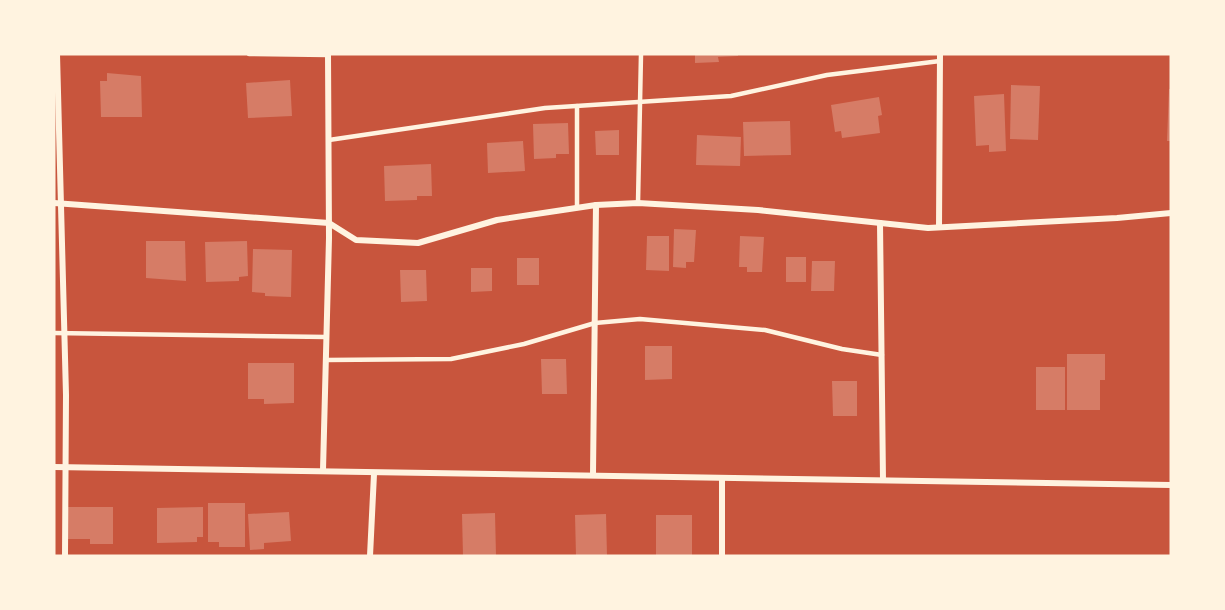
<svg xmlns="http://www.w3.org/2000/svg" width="1225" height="610" font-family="'IBM Plex Sans',sans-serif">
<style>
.building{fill:#d67c66}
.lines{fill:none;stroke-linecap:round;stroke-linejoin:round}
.service{stroke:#fff3e0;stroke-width:4.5}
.minor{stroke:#fff3e0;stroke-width:6}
</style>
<rect width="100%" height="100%" fill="#c8553d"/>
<g class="building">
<path d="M695,54h43v2l-20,1 1,5 -24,1z"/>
<path d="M107,73l34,3 1,41h-41l-1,-36h7z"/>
<path d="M290,80l2,36 -44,2 -2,-35z"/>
<path d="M1011,85l29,1 -2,54 -28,-1z"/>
<path d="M1169,89h2v52h-4z"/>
<path d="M1004,94l2,57 -17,1v-7l-13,1 -2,-50z"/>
<path d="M879,97l3,18 -4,1 2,17 -38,5 -1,-7 -6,1 -4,-27z"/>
<path d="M790,121l1,34 -47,1 -1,-34z"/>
<path d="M568,123l1,31h-13v4l-22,1 -1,-35z"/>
<path d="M619,130v25h-23l-1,-24z"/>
<path d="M697,135l44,2 -1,29 -44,-1z"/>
<path d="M523,141l2,30 -37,2 -1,-30z"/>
<path d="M431,164l1,32h-15v4l-32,1 -1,-35z"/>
<path d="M674,229l22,1 -2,32h-8v6l-13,-1z"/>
<path d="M647,236h22v35l-23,-1z"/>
<path d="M740,236l24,1 -2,35h-15v-5h-8z"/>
<path d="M146,241h39l1,40 -40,-3z"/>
<path d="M247,241l1,35 -9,1v4l-33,1 -1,-40z"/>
<path d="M253,249l39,1 -1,47 -26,-1v-3l-13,-1z"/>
<rect x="786" y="257" width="20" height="25"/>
<rect x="517" y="258" width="22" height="27"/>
<path d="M812,261h23l-1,30h-23z"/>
<path d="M471,268h21v23l-21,1z"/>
<path d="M400,270h26l1,31 -26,1z"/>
<path d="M645,346h27v33l-27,1z"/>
<path d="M1067,354h38v26h-5v30h-33z"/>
<path d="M541,359h25l1,35h-25z"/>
<path d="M248,363h46v40l-30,1v-5h-16z"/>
<rect x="1036" y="367" width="29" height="43"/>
<path d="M832,381h25v35h-24z"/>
<path d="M208,503h37v44h-26v-5h-11z"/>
<path d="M65,507h48v37h-23v-5h-25z"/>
<path d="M203,507v30h-6v5l-40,1v-35z"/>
<path d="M289,512l2,29 -27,2v6l-14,1 -2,-36z"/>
<path d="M495,513l1,43h-33l-1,-42z"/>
<path d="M606,514l1,42h-31l-1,-41z"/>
<rect x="656" y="515" width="36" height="41"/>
</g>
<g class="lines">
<g class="service">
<path d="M249,54l79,1"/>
<path d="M329,140l216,-32 186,-12 96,-21 113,-14"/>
<path d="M638,203l3,-149"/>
<path d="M577,208v-102"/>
<path d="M54,333l272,4"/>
<path d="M326,360l125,-1 73,-15 71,-21 45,-4 125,11 77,19 40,6"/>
</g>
<g class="minor">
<path d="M57,54l9,341 -1,161"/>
<path d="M54,203l275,20 27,17 62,3 79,-23 99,-15 42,-2 120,7 170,18 189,-10 54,-5"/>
<path d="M880,223l3,257"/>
<path d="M939,227l1,-173"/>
<path d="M54,467l1117,18"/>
<path d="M323,470l6,-232 -1,-184"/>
<path d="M593,474l3,-269"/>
<path d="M722,478v78"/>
<path d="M370,556l4,-82"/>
</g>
</g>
<rect width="1225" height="610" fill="none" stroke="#fff3e0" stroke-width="111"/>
</svg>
